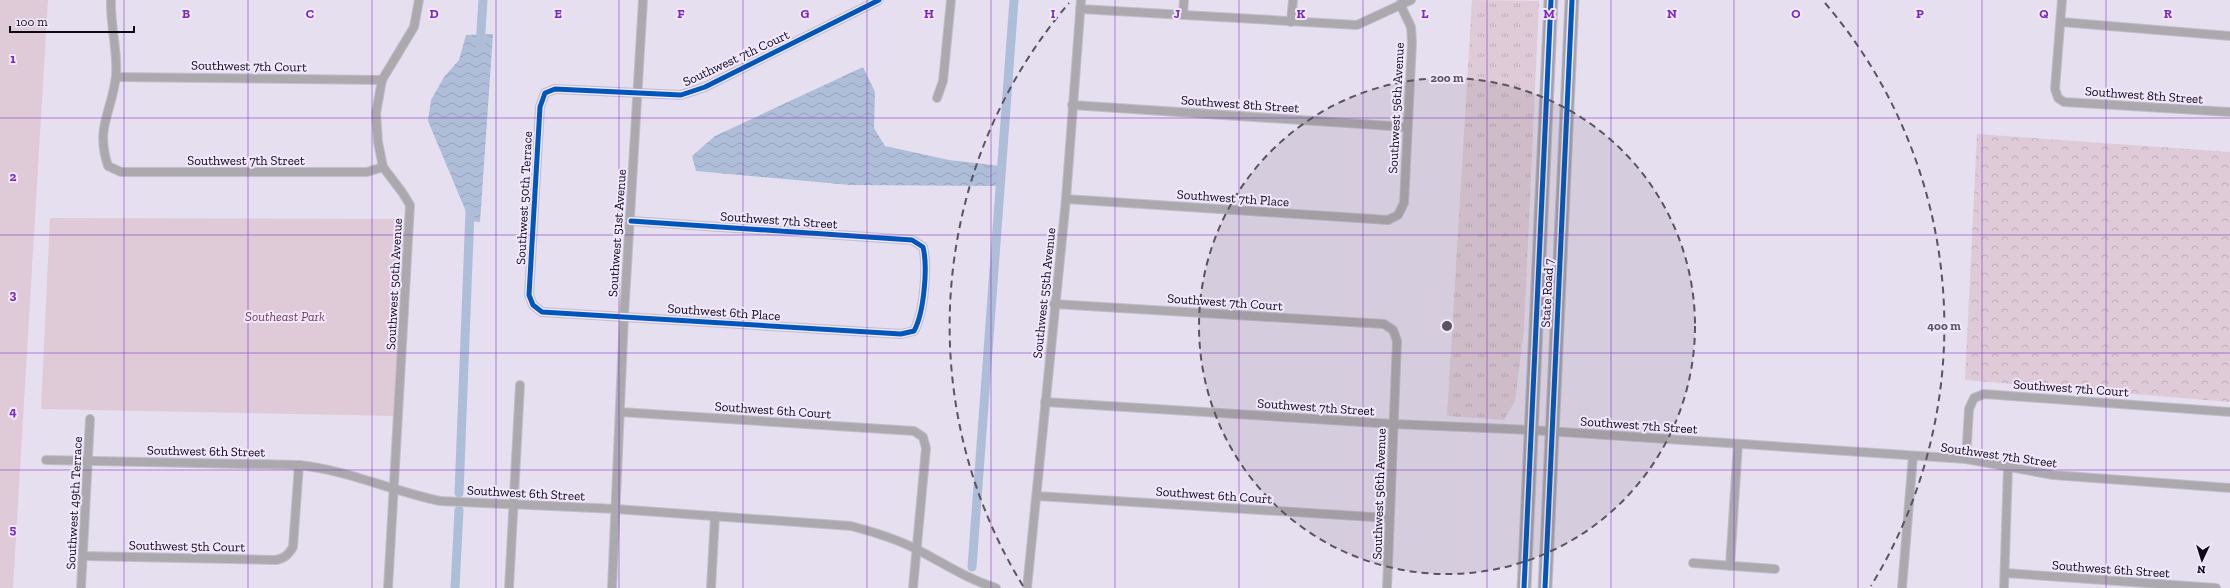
<svg xmlns="http://www.w3.org/2000/svg" width="2230" height="588" font-family="'Zilla Slab',serif">
<style>
.grass{fill:url(#grass-tufts)}
.forest{fill:url(#forest-crowns)}
.park{fill:#decbd7}
.water{fill:url(#water-waves)}
.lines{fill:none;stroke-linecap:round;stroke-linejoin:round}
.canal{stroke:#afbed8;stroke-width:9}
.minor-casing{stroke:#c3beca;stroke-width:10}
.primary-casing{stroke:#c3beca;stroke-width:15}
.minor{stroke:#aca9ae;stroke-width:8}
.primary{stroke:#a6a2a9;stroke-width:13}
.cycleway-casing{stroke:#f1e7ff;stroke-width:8}
.cycleway{stroke:#0057b8;stroke-width:5}
.grid{fill:none;stroke:#7b2cbf;stroke-width:1;stroke-opacity:0.55}
.ring{fill:none;stroke:#59545f;stroke-width:2;stroke-dasharray:7 5}
.labels{text-anchor:middle;dominant-baseline:central;stroke-width:4;stroke-linejoin:round;paint-order:stroke}
.street-label{font-size:13px;fill:#0d0912;stroke:#f1e7ff}
.park-label{font-size:13px;font-style:italic;fill:#723a4f;stroke:#f1e7ff}
.grid-label{font-size:13px;text-anchor:middle;font-weight:bold;fill:#7b2cbf;stroke:#f1e7ff;stroke-width:4;stroke-linejoin:round;paint-order:stroke}
.centre{fill:#59545f;stroke:#f1e7ff;stroke-width:2}
.ring-label{font-size:12px;text-anchor:middle;font-weight:bold;fill:#59545f;stroke:#f1e7ff;stroke-width:4;stroke-linejoin:round;paint-order:stroke}
</style>
<defs>
<pattern id="grass-tufts" width="24" height="20" patternUnits="userSpaceOnUse"><rect width="24" height="20" fill="#decbd7"/><path d="M3 7l-1-3M5 7V3M7 7l1-3M15 17l-1-3M17 17v-4M19 17l1-3" fill="none" stroke="#bdadb8"/></pattern>
<pattern id="forest-crowns" width="20" height="18" patternUnits="userSpaceOnUse"><rect width="20" height="18" fill="#decbd7"/><path d="M2 6a3 3 0 1 1 6 0M12 15a3 3 0 1 1 6 0" fill="none" stroke="#bdadb8"/></pattern>
<pattern id="water-waves" width="16" height="10" patternUnits="userSpaceOnUse"><rect width="16" height="10" fill="#afbed8"/><path d="M0 5q4-4 8 0t8 0" fill="none" stroke="#95a2b8"/></pattern>
</defs>
<rect width="100%" height="100%" fill="#e6dfef"/>
<path class="grass" d="M1472,0l67,1 -15,328 -9,72 -11,19 -57,-4z"/>
<path class="forest" d="M1977,134l253,18v250l-265,-22z"/>
<g class="park">
<path d="M0,0h48l-35,588h-13z"/>
<path d="M50,218l357,1 -10,197 -356,-7z"/>
</g>
<g class="water">
<path d="M493,34l-13,188 -10,-1 -42,-100 3,-21 13,-23 15,-17 7,-25z"/>
<path d="M863,67l12,25 -1,36 11,18 64,14 52,6 -1,20 -150,-1 -154,-14 -4,-15 23,-20z"/>
</g>
<g class="lines">
<g class="canal">
<path d="M480,46l3,-46"/>
<path d="M459,493l11,-282"/>
<path d="M972,567l42,-567"/>
<path d="M455,588l4,-78"/>
</g>
<g class="minor-casing">
<g id="minor">
<path d="M111,0c-1,25 7,51 5,76 -4,36 -21,51 -8,90l13,6h246l16,-5"/>
<path d="M2062,0l-7,89 3,9 6,4 166,10"/>
<path d="M1080,9l277,16 54,-25"/>
<path d="M1183,14l1,-14"/>
<path d="M1291,22l2,-22"/>
<path d="M2061,22l169,14"/>
<path d="M116,77l266,3"/>
<path d="M937,98l6,-17 8,-81"/>
<path d="M1072,105l335,22"/>
<path d="M1066,199l322,21 10,-5 6,-12 8,-161 -1,-15 -11,-23"/>
<path d="M631,221l281,19 11,7c5,20 1,66 -9,84l-13,3 -359,-22 -9,-7 -4,-10 11,-188 5,-14 10,-4 126,6 24,-8 174,-87"/>
<path d="M1054,304l330,20 9,6 4,11 -10,247"/>
<path d="M1045,402l348,22 138,6 435,29 87,16 177,13"/>
<path d="M620,412l294,19 9,6 3,11 -13,140"/>
<path d="M1966,459l3,-50 5,-11 10,-4 246,18"/>
<path d="M46,460l253,5c48,5 93,26 141,36l176,8 235,17c23,6 46,13 67,24 27,14 49,29 78,38"/>
<path d="M1037,496l352,22"/>
<path d="M83,556l193,4c9,-2 12,-5 17,-13l6,-82"/>
<path d="M1693,563l82,6"/>
<path d="M1730,566l8,-122"/>
<path d="M2005,573l211,15"/>
<path d="M81,588l9,-169"/>
<path d="M388,588l22,-383 -8,-13 -19,-25 -5,-25 -2,-29 6,-33 32,-53 5,-27"/>
<path d="M509,588l11,-203"/>
<path d="M612,588l12,-272 19,-316"/>
<path d="M711,588l4,-72"/>
<path d="M1027,588l39,-389 15,-199"/>
<path d="M1902,588l11,-132"/>
<path d="M2004,588l4,-121"/>
</g>
</g>
<g class="primary-casing">
<g id="primary">
<path d="M1524,588l27,-588"/>
<path d="M1545,588l27,-588"/>
</g>
</g>
<use href="#minor" class="minor"/>
<use href="#primary" class="primary"/>
<g class="cycleway-casing">
<g id="cycleway">
<path d="M631,221l281,19 11,7c5,20 1,66 -9,84l-13,3 -359,-22 -9,-7 -4,-10 11,-188 5,-14 10,-4 126,6 24,-8 174,-87"/>
<path d="M1524,588l27,-588"/>
<path d="M1545,588l27,-588"/>
</g>
</g>
<use href="#cycleway" class="cycleway"/>
</g>
<path class="grid" d="M124,0v588M248,0v588M372,0v588M496,0v588M619,0v588M743,0v588M867,0v588M991,0v588M1115,0v588M1239,0v588M1363,0v588M1487,0v588M1611,0v588M1734,0v588M1858,0v588M1982,0v588M2106,0v588M0,118h2230M0,235h2230M0,353h2230M0,470h2230"/>
<circle cx="1447" cy="326" r="248" fill="#59545f" fill-opacity=".12"/>
<g class="ring">
<circle cx="1447" cy="326" r="248"/>
<path d="M1023 586A497 497 0 0 1 1069 3M1825 3A497 497 0 0 1 1871 586"/>
</g>
<g class="labels">
<g class="street-label">
<text transform="translate(736 58) rotate(-25)">Southwest 7th Court</text>
<text transform="translate(249 66) rotate(1)">Southwest 7th Court</text>
<text transform="translate(2144 95) rotate(4)">Southwest 8th Street</text>
<text transform="translate(1240 104) rotate(4)">Southwest 8th Street</text>
<text transform="translate(1396 108) rotate(-87)">Southwest 56th Avenue</text>
<text x="246" y="160">Southwest 7th Street</text>
<text transform="translate(524 198) rotate(-87)">Southwest 50th Terrace</text>
<text transform="translate(1233 198) rotate(4)">Southwest 7th Place</text>
<text transform="translate(779 220) rotate(4)">Southwest 7th Street</text>
<text transform="translate(617 233) rotate(-86)">Southwest 51st Avenue</text>
<text transform="translate(394 284) rotate(-87)">Southwest 50th Avenue</text>
<text transform="translate(1044 293) rotate(-84)">Southwest 55th Avenue</text>
<text transform="translate(1547 293) rotate(-87)">State Road 7</text>
<text transform="translate(1225 302) rotate(4)">Southwest 7th Court</text>
<text transform="translate(724 312) rotate(4)">Southwest 6th Place</text>
<text transform="translate(2071 388) rotate(4)">Southwest 7th Court</text>
<text transform="translate(1316 407) rotate(4)">Southwest 7th Street</text>
<text transform="translate(773 410) rotate(4)">Southwest 6th Court</text>
<text transform="translate(1639 425) rotate(4)">Southwest 7th Street</text>
<text transform="translate(206 451) rotate(1)">Southwest 6th Street</text>
<text transform="translate(1999 455) rotate(8)">Southwest 7th Street</text>
<text transform="translate(526 493) rotate(3)">Southwest 6th Street</text>
<text transform="translate(1379 494) rotate(-88)">Southwest 56th Avenue</text>
<text transform="translate(1214 495) rotate(4)">Southwest 6th Court</text>
<text transform="translate(74 503) rotate(-87)">Southwest 49th Terrace</text>
<text transform="translate(187 546) rotate(1)">Southwest 5th Court</text>
<text transform="translate(2111 569) rotate(4)">Southwest 6th Street</text>
</g>
<g class="park-label">
<text x="285" y="316">Southeast Park</text>
</g>
</g>
<g class="grid-label">
<text x="186" y="18">B</text>
<text x="310" y="18">C</text>
<text x="434" y="18">D</text>
<text x="558" y="18">E</text>
<text x="681" y="18">F</text>
<text x="805" y="18">G</text>
<text x="929" y="18">H</text>
<text x="1053" y="18">I</text>
<text x="1177" y="18">J</text>
<text x="1301" y="18">K</text>
<text x="1425" y="18">L</text>
<text x="1549" y="18">M</text>
<text x="1672" y="18">N</text>
<text x="1796" y="18">O</text>
<text x="1920" y="18">P</text>
<text x="2044" y="18">Q</text>
<text x="2168" y="18">R</text>
<text x="13" y="63">1</text>
<text x="13" y="181">2</text>
<text x="13" y="299">3</text>
<text x="13" y="416">4</text>
<text x="13" y="534">5</text>
</g>
<circle cx="1447" cy="326" r="6" class="centre"/>
<g class="ring-label">
<text x="1447" y="82">200 m</text>
<text x="1944" y="330">400 m</text>
</g>
<g transform="translate(2202 560) rotate(184)" stroke="#f1e7ff" stroke-width="3" paint-order="stroke">
<path d="M0-3L7 15L0 10L-7 15Z" fill="#0d0912"/>
<text y="-6" font-size="11" font-weight="bold" text-anchor="middle" fill="#0d0912">N</text>
</g>
<path d="M10 26v6h124v-6" fill="none" stroke="#0d0912" stroke-width="2"/>
<text x="16" y="26" font-size="12" fill="#0d0912" stroke="#f1e7ff" stroke-width="3" paint-order="stroke">100 m</text>
</svg>
